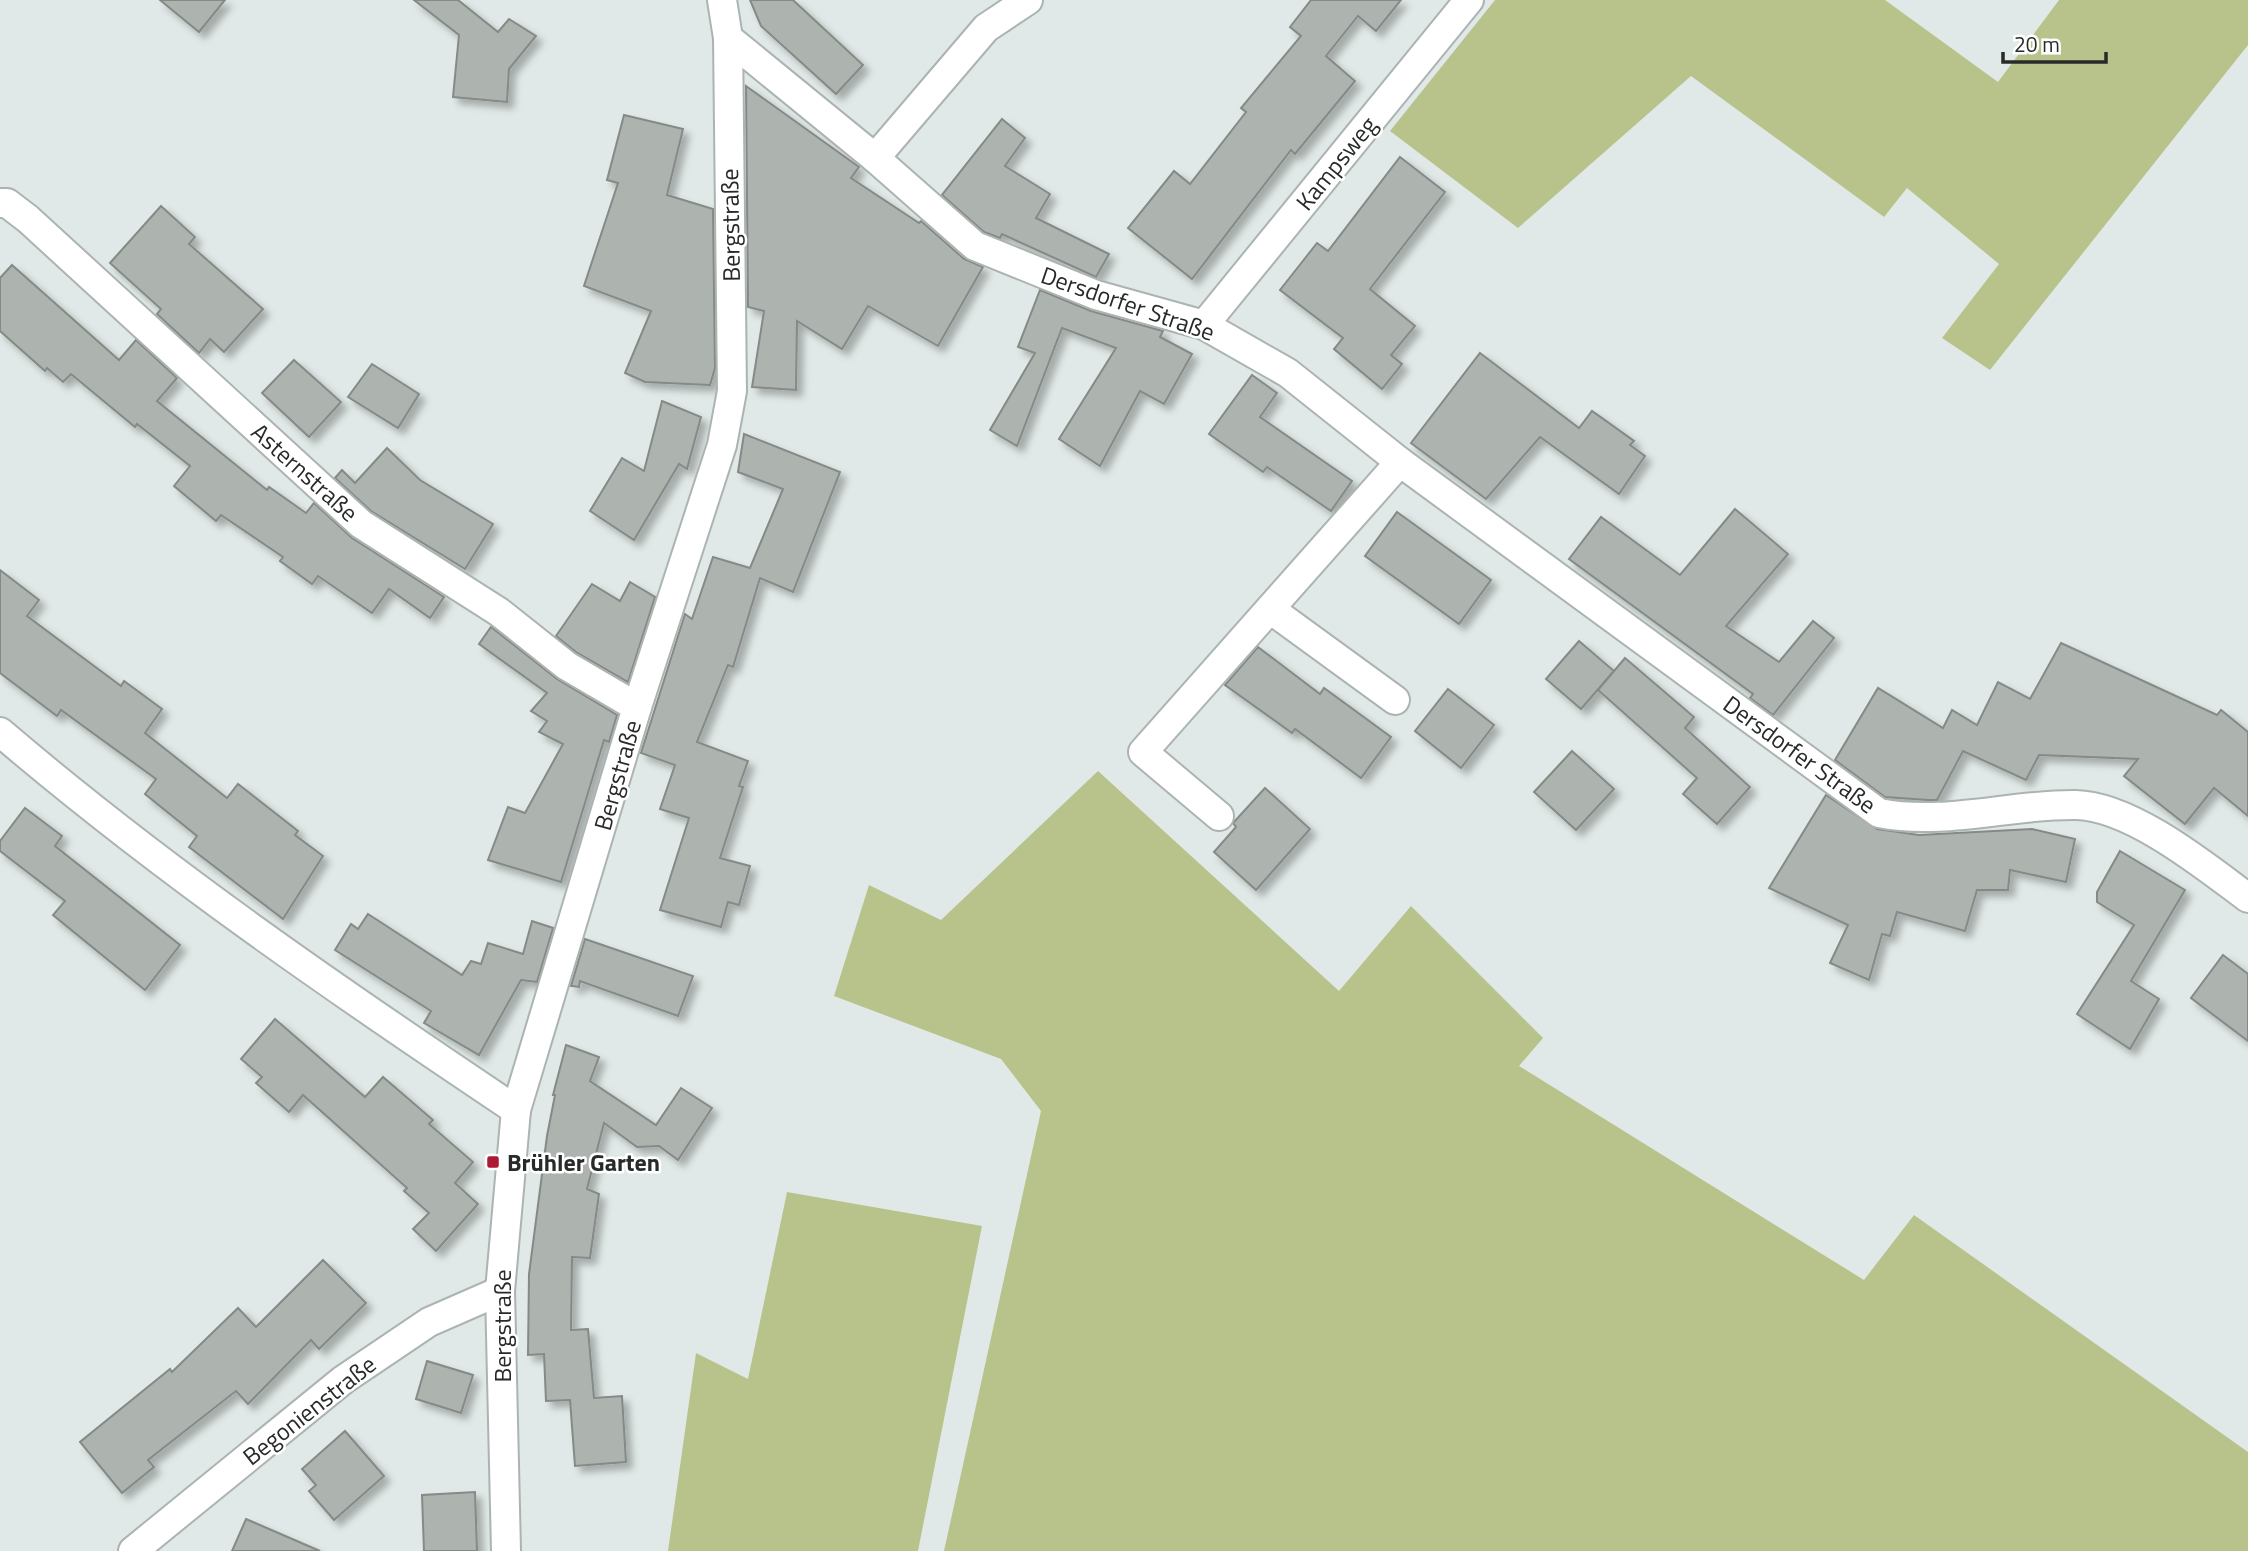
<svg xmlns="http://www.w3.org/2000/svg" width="2248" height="1551" font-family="'Titillium Web',sans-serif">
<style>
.green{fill:#b8c38c}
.building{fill:#adb3ae;stroke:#858a86;stroke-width:2;filter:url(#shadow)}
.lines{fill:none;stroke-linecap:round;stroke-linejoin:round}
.minor-casing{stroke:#acb4b2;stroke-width:32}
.minor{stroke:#fff;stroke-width:28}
.poi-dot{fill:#ad1932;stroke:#fff;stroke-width:2.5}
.labels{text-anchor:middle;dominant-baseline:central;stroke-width:5;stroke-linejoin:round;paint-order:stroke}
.street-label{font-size:24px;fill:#272a29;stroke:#fff}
.poi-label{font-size:24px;font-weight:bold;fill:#272a29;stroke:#fff;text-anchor:start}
</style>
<defs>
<filter id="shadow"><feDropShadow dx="6" dy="6" stdDeviation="3.5" flood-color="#0004"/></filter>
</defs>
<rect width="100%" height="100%" fill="#e0e9e7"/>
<g class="green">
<path d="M1495,0h390l113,82 61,-82h189v45l-258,325 -48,-32 57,-74 -92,-76 -23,29 -193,-141 -173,152 -128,-97z"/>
<path d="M1098,771l241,220 72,-85 132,132 -24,28 345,214 50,-65 334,237v99h-1304l97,-440 -40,-52 -167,-63 35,-111 72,35z"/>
<path d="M787,1192l195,34 -64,325h-250l28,-198 52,26z"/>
</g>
<g class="building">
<path d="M160,0h65l-26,32z"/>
<path d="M414,0h44l40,32 11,-13 27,17 -27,33 -2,33 -54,-5 6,-62z"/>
<path d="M750,0h43l70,65 -27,29 -75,-68z"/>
<path d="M1311,0h90l-25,31 -18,-15 -32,40 29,25 -60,73 -4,-4 -99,129 -64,-51 46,-57 16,13 56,-72 -5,-4 60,-72 -11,-9z"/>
<path d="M746,86l113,81 -8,11 68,45 2,-2 43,38 19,8 -45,79 -70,-40 -26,43 -45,-28 -1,69 -44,-3 12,-76 -16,-4z"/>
<path d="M624,115l59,14 -16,66 46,14 2,159 -5,17 -65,-3 -20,-9 26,-62 -67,-25 34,-103 -11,-3z"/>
<path d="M1002,119l23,19 -20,28 45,28 -14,24 73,36 -13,23 -94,-43 -2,4 -16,-6 -42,-37z"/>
<path d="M1400,157l45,35 -75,97 45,37 -24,29 11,9 -20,25 -48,-40 9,-11 -63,-48 37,-47 11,8z"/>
<path d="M161,206l34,31 -6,7 74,65 -39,43 -14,-13 -11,14 -42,-39 4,-5 -51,-46z"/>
<path d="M12,265l107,95 17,-20 41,38 -20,23 110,89 2,-3 37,26 8,-10 38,35 92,59 -14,21 -41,-29 -17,24 -54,-37 -6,8 -32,-23 3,-4 -62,-42 -5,6 -42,-35 16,-20 -53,-42 -2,3 -64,-53 -8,8 -16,-14 -2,3 -45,-40v-53z"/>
<path d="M1040,290l51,21 72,20 -3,6 32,17 -28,50 -24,-13 -40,75 -41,-27 57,-91 -54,-20 -45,118 -27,-16 45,-77 -17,-6z"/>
<path d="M1480,353l99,75 13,-17 42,30 -4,4 15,11 -26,38 -79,-57 -54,62 -75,-56z"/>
<path d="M294,360l47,42 -32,35 -47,-44z"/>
<path d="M372,364l47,30 -21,34 -50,-31z"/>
<path d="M1252,375l25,18 -17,24 92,64 -21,30 -64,-44 -4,5 -54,-38z"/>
<path d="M662,401l39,16 -14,52 -8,-5 -45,76 -44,-29 32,-53 22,13z"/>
<path d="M744,434l96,38 -47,120 -33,-14 -27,89 -5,-2 -31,77 51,19 -9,25 4,1 -23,71 30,8 -11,39 -11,-3 -7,25 -61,-17 29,-92 -29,-9 15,-44 -34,-12 44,-139 7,5 21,-62 37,11 33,-79 -45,-17z"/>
<path d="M387,448l33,32 73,44 -28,45 -94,-58 -36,-33 7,-8 13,13z"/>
<path d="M1735,509l53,45 -62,72 53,36 34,-41 21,17 -61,77 -23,-17 3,-4 -184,-135 32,-42 79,58z"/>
<path d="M1397,512l94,68 -32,44 -94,-68z"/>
<path d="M0,570l39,30 -12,16 94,70 3,-5 38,28 -17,24 82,65 11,-14 60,47 -3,4 28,21 -40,63 -94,-72 8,-11 -52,-42 11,-15 -95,-69 -4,6 -57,-43z"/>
<path d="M630,582l25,15 -27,85 -52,-30 -20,-16 36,-52 28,17z"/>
<path d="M491,627l66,52 60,36 -8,27 -5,-2 -43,142 -73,-22 20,-53 17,6 38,-69 -24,-12 8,-11 -16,-10 16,-18 -68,-49z"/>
<path d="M1579,641l35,30 -33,38 -35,-30z"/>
<path d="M2061,643l156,72 4,-5 27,22v84l-34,-28 -29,36 -61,-48 14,-17 -99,-4 -13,25 -63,-29 -26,49h-9l-43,-3 -50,-37 43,-72 65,40 9,-18 25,15 21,-43 32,17z"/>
<path d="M1258,647l62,47 4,-6 67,49 -30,41 -66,-49 -3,4 -67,-48z"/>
<path d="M1625,658l69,59 -9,11 65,59 -33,37 -34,-30 14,-16 -99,-88z"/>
<path d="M1448,689l46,36 -33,43 -46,-37z"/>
<path d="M1572,751l42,38 -38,41 -42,-38z"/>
<path d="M1265,788l45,41 -54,61 -42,-38 22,-25 -3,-4z"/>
<path d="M1826,795l51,34 42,6 113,-6 43,10 -9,43 -56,-12 -2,20h-31l-12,41 -68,-19 -7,24 -8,-2 -13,46 -39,-17 18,-38 -79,-37z"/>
<path d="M25,808l37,28 -7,10 125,99 -35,45 -92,-75 12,-14 -65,-50v-10z"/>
<path d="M2120,851l65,39 -54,91 28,18 -29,50 -53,-35 57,-89 -37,-23v-10z"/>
<path d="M368,914l94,61 9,-14 10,3 7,-21 35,11 9,-33 21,7 -16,54 -16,-2 -42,75 -55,-32 7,-12 -96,-61 16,-26 7,5z"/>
<path d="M585,939l108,37 -15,40 -98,-35 -1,6 -8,-1z"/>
<path d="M2223,955l25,19v67l-57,-43z"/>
<path d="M275,1019l90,78 18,-20 50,43 -4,4 44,38 -18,21 23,21 -42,47 -23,-22 16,-16 -25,-22 3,-3 -104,-93 -14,17 -33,-29 6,-6 -21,-18z"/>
<path d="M566,1045l33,12 -9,24 66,44 25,-37 31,20 -34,52 -19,-14 -22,1 -33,-24 -17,66 12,5 -9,64 -18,-1 -1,73 17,-1 6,69 28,-2 4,66 -51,4 -5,-66 -24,1 -2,-47 -16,1 1,-81 18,-138 8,-41h-2z"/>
<path d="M323,1260l43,43 -47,46 -8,-9 -63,64 -12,-13 -88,69 6,7 -32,26 -42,-51 90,-73 2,3 66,-64 18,19z"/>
<path d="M427,1361l46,14 -12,38 -45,-14z"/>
<path d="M345,1431l39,45 -50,44 -25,-29 7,-6 -14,-16z"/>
<path d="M475,1492l2,59h-53l-2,-56z"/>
<path d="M246,1519l74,32h-88z"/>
</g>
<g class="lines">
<g class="minor-casing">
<g id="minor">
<path d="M728,38l147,120 100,88 121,49 108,30 84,48 112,89 479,351c66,13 131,-9 197,-8 55,1 129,61 172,93"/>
<path d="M875,158l111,-130 42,-28"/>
<path d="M0,203h7l21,16 333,305 138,88 68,54 70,41"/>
<path d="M1204,325l265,-325"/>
<path d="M1270,609l125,91"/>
<path d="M0,732c163,139 338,259 516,378"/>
<path d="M1219,816l-76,-64 257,-290"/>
<path d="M133,1551l210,-171 86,-58 71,-31"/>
<path d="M506,1551l-6,-260 16,-181 121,-403 85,-262 10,-54 -4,-353 -6,-38"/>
</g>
</g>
<use href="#minor" class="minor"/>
</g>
<rect class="poi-dot" x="486" y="1155" width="14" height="14" rx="3.5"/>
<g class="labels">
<g class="street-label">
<text transform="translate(1336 163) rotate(-51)">Kampsweg</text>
<text transform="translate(730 225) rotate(-91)">Bergstraße</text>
<text transform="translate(1128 303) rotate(19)">Dersdorfer Straße</text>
<text transform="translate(305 472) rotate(42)">Asternstraße</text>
<text transform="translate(1800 754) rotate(36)">Dersdorfer Straße</text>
<text transform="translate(617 775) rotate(-74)">Bergstraße</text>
<text transform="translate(502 1326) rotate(-90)">Bergstraße</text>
<text transform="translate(309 1410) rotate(-38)">Begonienstraße</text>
</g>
<g class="poi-label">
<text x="507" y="1162">Brühler Garten</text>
</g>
</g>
<path d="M2003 52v10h103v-10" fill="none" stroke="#272a29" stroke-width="3.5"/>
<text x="2014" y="52" font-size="21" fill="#272a29" stroke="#ffffff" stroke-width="5" paint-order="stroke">20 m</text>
</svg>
